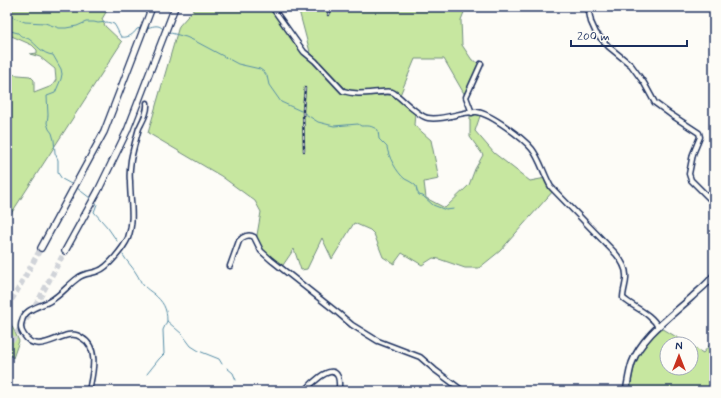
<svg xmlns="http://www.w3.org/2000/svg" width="721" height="398" font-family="Mynerve,sans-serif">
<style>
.green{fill:#c7e7a0;stroke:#718b7f}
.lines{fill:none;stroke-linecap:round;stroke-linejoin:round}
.stream{stroke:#558da7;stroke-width:1}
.highway-tunnel{stroke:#d0d3d8;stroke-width:5.5;stroke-dasharray:5.5 3;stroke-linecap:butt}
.minor-casing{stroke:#1b2f5e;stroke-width:7}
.major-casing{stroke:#1b2f5e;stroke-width:8}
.highway-casing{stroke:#1b2f5e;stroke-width:8}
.minor{stroke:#fdfcf7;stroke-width:4}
.major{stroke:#fdfcf7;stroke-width:5}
.highway{stroke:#fdfcf7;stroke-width:5.5}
.rail-casing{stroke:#1b2f5e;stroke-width:2.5}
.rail{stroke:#fdfcf7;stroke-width:1;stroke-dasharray:3;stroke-linecap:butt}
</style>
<rect width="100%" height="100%" fill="#fdfcf7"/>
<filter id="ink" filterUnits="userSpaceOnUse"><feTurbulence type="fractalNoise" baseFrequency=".025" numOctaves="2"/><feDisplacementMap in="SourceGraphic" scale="8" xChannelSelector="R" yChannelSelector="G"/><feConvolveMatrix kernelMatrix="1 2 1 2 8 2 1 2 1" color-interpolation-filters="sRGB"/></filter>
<g filter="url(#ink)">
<g class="green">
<path d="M7,7h102l-7,12 3,7 17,16 -115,178v-146l23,2 4,4v13l18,-7 4,-6 -1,-11 -15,-12 -10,-3 7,-1v-3l-5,-5 -25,-11z"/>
<path d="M196,7h74l14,22 6,5 10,17 16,14 24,26 7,3 6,2 39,-1 6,5 17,13 -1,12 17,15 8,39 -15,3 2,16 19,10 24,-23 6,-16 8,-14 -13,-18v-24h11l-6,18 19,22 36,28 16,-3 8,12 -54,61 -21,17h-14l-26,-9 -6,-1 -11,7 -20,-12 -8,11 -11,-7 -9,-23 -4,-4 -16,-7 -22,36 -10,-21 -15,31 -6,1 -7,-21 -13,19 -20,-17 -5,-10 1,-6 4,-23 -6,-11 -34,-25 -73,-43 31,-107z"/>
<path d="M298,7h168l-5,13 1,25 10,15 9,4 -15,33 -22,-38h-29l-15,36 -10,-5 -6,-1 -24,3 -9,-1 -6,-3 -35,-36z"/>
<path d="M7,316l12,25 -6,17 -6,-8z"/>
<path d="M660,327l28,17h-21v24h24v-22l12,7 11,-13v51h-84c2,-15 4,-32 14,-44 5,-7 11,-13 16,-20z"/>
</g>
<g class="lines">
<g class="stream">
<path d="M7,15l18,7 20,1 14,5h7l11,-2 9,-4h8l4,1 9,-1 7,2c3,4 4,8 7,13 7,1 12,-2 16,-8l4,-1"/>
<path d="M146,28c6,-1 12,-5 17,1"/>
<path d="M7,30l11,3c3,4 6,4 11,6 8,6 13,15 24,16l8,14 1,5 -1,5 -6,14 -8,3 1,19 -1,8 2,6 3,4 2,7 1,13 3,7v13l4,6 11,6"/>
<path d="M167,32l19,5 9,4 43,23 22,5 4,3 3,4 2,9 12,17 20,9"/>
<path d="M304,113l14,9 16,4 24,-2 3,2c8,0 9,-1 17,4l1,9 8,8c1,9 10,26 18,32 4,2 8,4 11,7l1,5 2,4 4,1 10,9 13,5 8,-1"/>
<path d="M77,188l13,10"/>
<path d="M94,202l3,2 -3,8 14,16 9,13"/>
<path d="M123,255c4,7 9,11 13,18 3,4 4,9 8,13 3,3 6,5 10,8 9,8 13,14 13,27l15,13 9,12 8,5 20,8 3,5"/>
<path d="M227,368l6,5 3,7"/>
<path d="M147,374l12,-15 5,-5 -1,-24 4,-9"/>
</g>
<g class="highway-tunnel">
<path d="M7,307l10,-16 24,-43"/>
<path d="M7,348l30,-45 28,-52"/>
</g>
<g class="minor-casing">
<g id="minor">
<path d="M272,7l32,45 11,9 28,30c12,4 24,2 37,1 3,0 8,-1 12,0 3,1 4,3 7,5 7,6 21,20 29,21 16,3 32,-7 49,-6 14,2 46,26 55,37 8,10 12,26 19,38l65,67c5,6 10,13 10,21 1,7 -3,15 -3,23 11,10 28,15 35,29"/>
<path d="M588,7l3,15 5,11 13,14 22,18 13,18 11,20 15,11 29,19 1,4 -7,17 -4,20 2,6 23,23"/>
<path d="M472,113l-6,-16 15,-33"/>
<path d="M230,266l9,-25c4,-5 10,-7 15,-4l7,14 10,9 67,53 14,12 26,16 42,16 15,13 28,21"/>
<path d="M89,391c3,-16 11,-43 -7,-53 -4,-3 -9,-4 -14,-3 -14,3 -33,18 -44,0 -3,-4 -4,-9 -2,-14 3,-13 18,-14 28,-20 11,-6 18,-16 28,-23 6,-5 13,-4 20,-7 10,-3 26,-24 30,-33 7,-19 2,-37 2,-57 -1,-7 0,-14 1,-21 2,-11 5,-21 8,-32 4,-8 9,-16 8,-25"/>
<path d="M305,391c5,-6 25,-27 32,-16 3,4 2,11 2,16"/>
</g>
</g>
<g class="major-casing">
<path id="major" d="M626,391c2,-9 3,-19 6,-28 10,-27 39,-47 60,-66 7,-7 16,-13 22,-22"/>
</g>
<g class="highway-casing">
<g id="highway">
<path d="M41,248l63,-116 48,-125"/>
<path d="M65,251l33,-60 29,-60 48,-124"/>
</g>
</g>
<use href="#minor" class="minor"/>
<use href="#major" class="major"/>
<use href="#highway" class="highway"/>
<g class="rail-casing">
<g id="rail">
<path d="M328,15l2,-8"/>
<path d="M304,151l-1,-41 2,-22"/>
</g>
</g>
<use href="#rail" class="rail"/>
</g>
</g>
<rect width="721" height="398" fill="none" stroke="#fdfcf7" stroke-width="24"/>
<rect x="12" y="12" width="697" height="374" fill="none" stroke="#1b2f5e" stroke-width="1.5" filter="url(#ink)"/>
<g transform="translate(679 356)"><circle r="19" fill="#fdfcf7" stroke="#a3aaba"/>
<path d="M0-3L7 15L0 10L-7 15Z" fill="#c8321e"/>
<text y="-6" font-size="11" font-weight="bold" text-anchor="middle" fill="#1b2f5e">N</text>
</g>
<path d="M571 40v6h116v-6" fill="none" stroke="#1b2f5e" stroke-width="2"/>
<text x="577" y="40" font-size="12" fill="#1b2f5e" stroke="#fdfcf7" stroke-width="3" paint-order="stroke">200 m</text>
</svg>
